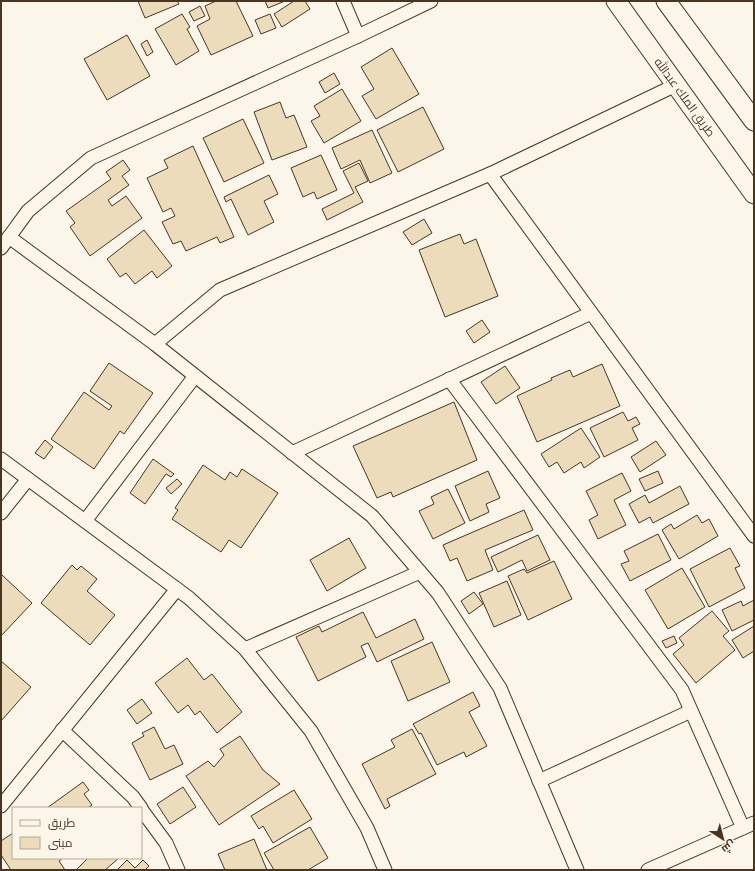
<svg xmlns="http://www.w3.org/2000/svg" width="755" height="871" font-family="Cabin,Cairo,sans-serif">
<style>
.building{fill:#ecdcbc;stroke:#4a3520}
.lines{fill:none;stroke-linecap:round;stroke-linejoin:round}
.street-casing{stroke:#4a3520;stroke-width:15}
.secondary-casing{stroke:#4a3520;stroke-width:21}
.street{stroke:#fbf6e9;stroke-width:13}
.secondary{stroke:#fbf6e9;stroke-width:19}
.labels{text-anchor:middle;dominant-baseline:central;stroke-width:3;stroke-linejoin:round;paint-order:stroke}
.street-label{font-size:12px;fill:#4a3520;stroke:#fbf6e9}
</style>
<rect width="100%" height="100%" fill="#fbf6e9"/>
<g class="building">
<path d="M138,1h39l2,3 -34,14z"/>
<path d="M216,1h20l17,35 -42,19 -14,-29 13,-7 -5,-13z"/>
<path d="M265,1h20l-17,7z"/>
<path d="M294,1h11l5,8 -28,18 -8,-13z"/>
<path d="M200,6l5,10 -11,5 -5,-9z"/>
<path d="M182,14l8,13 -3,2 12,22 -23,14 -21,-36z"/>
<path d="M270,14l6,14 -15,6 -6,-14z"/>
<path d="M127,35l23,41 -43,24 -23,-41z"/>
<path d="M147,40l6,12 -6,4 -6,-12z"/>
<path d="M392,48l27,46 -43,25 -14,-23 12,-7 -13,-22z"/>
<path d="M334,73l6,11 -15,9 -6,-11z"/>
<path d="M342,89l19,32 -37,22 -13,-22 9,-5 -6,-10z"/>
<path d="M280,102l6,16 8,-3 13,32 -35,13 -18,-48z"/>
<path d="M423,107l21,42 -46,23 -21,-42z"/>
<path d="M243,119l21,44 -40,19 -21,-44z"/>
<path d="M372,130l20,43 -22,10 -10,-23 -19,9 -9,-21z"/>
<path d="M193,146l41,91 -14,6 -3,-6 -31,14 -5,-10 -8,3 -11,-22 13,-6 -4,-8 -8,4 -16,-34 21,-10 -4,-8z"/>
<path d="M321,155l16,35 -20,9 -3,-7 -11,5 -12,-29z"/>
<path d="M123,160l7,10 -8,6 7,9 -21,15 4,6 14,-10 16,22 -52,38 -20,-29 5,-4 -9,-12 45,-32 -5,-7z"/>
<path d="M359,163l9,18 -13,6 8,15 -36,18 -5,-11 32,-16 -11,-22z"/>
<path d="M269,175l9,19 -14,7 10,21 -26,13 -17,-36 -5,3 -2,-5z"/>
<path d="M424,219l8,14 -20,12 -9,-13z"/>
<path d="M144,230l28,36 -15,12 -5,-7 -17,13 -9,-11 -6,4 -13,-18z"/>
<path d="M460,234l4,10 12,-5 22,57 -53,21 -26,-67z"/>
<path d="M482,320l8,12 -16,11 -8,-12z"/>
<path d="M109,363l44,30 -29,41 -4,-3 -26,38 -43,-30 33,-47 25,18 3,-4 -22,-15z"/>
<path d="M602,364l18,42 -83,36 -20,-46 35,-16 -1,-2 19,-8 3,7z"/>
<path d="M505,366l15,22 -24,16 -15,-22z"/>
<path d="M454,402l23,58 -84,37 -2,-5 -14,6 -24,-52z"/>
<path d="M623,412l5,9 8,-4 4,7 -8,4 6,12 -34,17 -14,-29z"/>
<path d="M581,428l19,29 -16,11 -3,-6 -17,11 -7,-11 -8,5 -8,-13z"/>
<path d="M45,440l8,7 -9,12 -9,-6z"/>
<path d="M656,441l10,14 -26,17 -9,-15z"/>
<path d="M153,459l21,15 -3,3 -5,-3 -21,30 -15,-11z"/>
<path d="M203,465l22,15 5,-8 7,5 5,-8 36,24 -37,55 -12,-8 -8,12 -49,-33 6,-9 -3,-2z"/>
<path d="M488,471l12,27 -14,6 3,8 -19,9 -15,-35z"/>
<path d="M658,471l5,12 -18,8 -6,-12z"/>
<path d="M622,473l9,18 -17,9 12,25 -28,14 -9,-19 9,-5 -12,-24z"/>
<path d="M177,479l5,5 -11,10 -5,-6z"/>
<path d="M680,486l9,18 -36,19 -3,-6 -11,6 -10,-19 16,-9 4,8z"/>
<path d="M448,489l17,34 -32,16 -14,-28 15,-7 -3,-7z"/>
<path d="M524,510l9,20 -48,20 8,20 -26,11 -10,-23 -7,3 -7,-16z"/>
<path d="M697,515l5,8 7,-4 9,17 -39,23 -17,-29 9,-6 3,5z"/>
<path d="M658,534l13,26 -41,21 -9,-17 8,-3 -5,-10z"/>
<path d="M538,535l12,25 -23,11 -5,-11 -24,12 -7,-15z"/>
<path d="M349,538l17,30 -39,23 -17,-31z"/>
<path d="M730,548l10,18 -5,2 10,20 -36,19 -19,-38z"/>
<path d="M554,561l18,38 -44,21 -20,-44 16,-7 3,4z"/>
<path d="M72,565l5,5 4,-4 16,13 -10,12 28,24 -25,30 -49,-42z"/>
<path d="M682,568l23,39 -37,22 -23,-39z"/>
<path d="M2,575l30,28 -31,33v-60z"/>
<path d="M507,581l14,34 -27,12 -15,-34z"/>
<path d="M474,592l9,12 -14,10 -8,-13z"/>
<path d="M754,600v20l-22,11 -10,-21 19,-9 2,5z"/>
<path d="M712,611l17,20 -6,5 12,14 -39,33 -23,-29 11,-9 -5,-7z"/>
<path d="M363,612l13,26 39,-19 9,20 -47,23 -9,-19 -7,3 5,11 -48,24 -22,-44 23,-11 3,6z"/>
<path d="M754,626v25l-11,7 -11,-18z"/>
<path d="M674,636l3,7 -11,5 -4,-7z"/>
<path d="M432,642l18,40 -42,19 -17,-40z"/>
<path d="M187,658l17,22 8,-6 30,38 -25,21 -17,-22 -5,4 -7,-10 -10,8 -23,-30z"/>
<path d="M1,661l30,26 -30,34z"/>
<path d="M473,692l7,14 -11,6 18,34 -21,11 -2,-5 -27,13 -16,-32 -2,1 -6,-10z"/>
<path d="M142,699l10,14 -15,11 -10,-14z"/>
<path d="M154,727l11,22 9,-4 9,19 -33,16 -18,-37 12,-7 -2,-3z"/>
<path d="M412,729l24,45 -49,25 3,7 -5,3 -23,-45 33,-17 -4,-7z"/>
<path d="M240,736l23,34 17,14 -61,41 -33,-49 22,-15 6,6 10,-12 -4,-6z"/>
<path d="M83,782l6,8 -5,4 8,11 -4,3h-41z"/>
<path d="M183,787l13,20 -26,17 -13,-20z"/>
<path d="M294,790l18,29 -39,24 -10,-17 -4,3 -8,-13z"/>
<path d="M310,827l18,31 -20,12h-34l-10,-17z"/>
<path d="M13,833v25h50l-4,3 6,9h-54l-10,-15v-14z"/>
<path d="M254,839l13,31h-42l-7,-16z"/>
<path d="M88,858h31l-14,12h-29z"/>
<path d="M127,860l8,8 8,-8 6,6 -4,4h-28z"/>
</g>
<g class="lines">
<g class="street-casing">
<g id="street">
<path d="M343,1l15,35"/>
<path d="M490,174l264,362"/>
<path d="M9,237l146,107 217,172 66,77 62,95 77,182"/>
<path d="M1,248l27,-37 63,-53 267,-122 73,-35"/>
<path d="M155,344l65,-54 270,-116 186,-89"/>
<path d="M449,379l233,311 61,138"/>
<path d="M292,453l299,-140"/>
<path d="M1,459l188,139 56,51 66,82 56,97 18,42"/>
<path d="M1,513l27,-34"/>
<path d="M85,521l110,-145"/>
<path d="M245,649l175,-77"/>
<path d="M62,730l71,67 8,11"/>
<path d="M539,781l152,-70"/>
<path d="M1,806l176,-217"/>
<path d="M141,809l25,34 12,27"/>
<path d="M648,870l106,-47"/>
</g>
</g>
<g class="secondary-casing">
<g id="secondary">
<path d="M616,1l138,193"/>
<path d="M666,1l88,120"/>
</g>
</g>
<use href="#street" class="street"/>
<use href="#secondary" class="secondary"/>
</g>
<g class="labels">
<g class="street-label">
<text transform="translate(685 97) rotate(54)">طريق الملك عبدالله</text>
</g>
</g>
<rect width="755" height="871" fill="none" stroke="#4a3520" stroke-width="4"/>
<rect x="12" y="807" width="130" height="52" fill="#fbf6e9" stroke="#b4a999"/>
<rect x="20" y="820" width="20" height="6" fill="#fbf6e9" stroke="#b4a999"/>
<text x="48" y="827" font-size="12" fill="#4a3520">طريق</text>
<rect x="20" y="837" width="20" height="12" fill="#ecdcbc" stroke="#b4a999"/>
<text x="48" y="847" font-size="12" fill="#4a3520">مبنى</text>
<g transform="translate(723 839) rotate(144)" stroke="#fbf6e9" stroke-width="3" paint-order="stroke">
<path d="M0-3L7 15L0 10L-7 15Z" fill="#4a3520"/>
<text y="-6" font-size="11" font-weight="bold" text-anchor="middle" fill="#4a3520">ش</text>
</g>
</svg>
